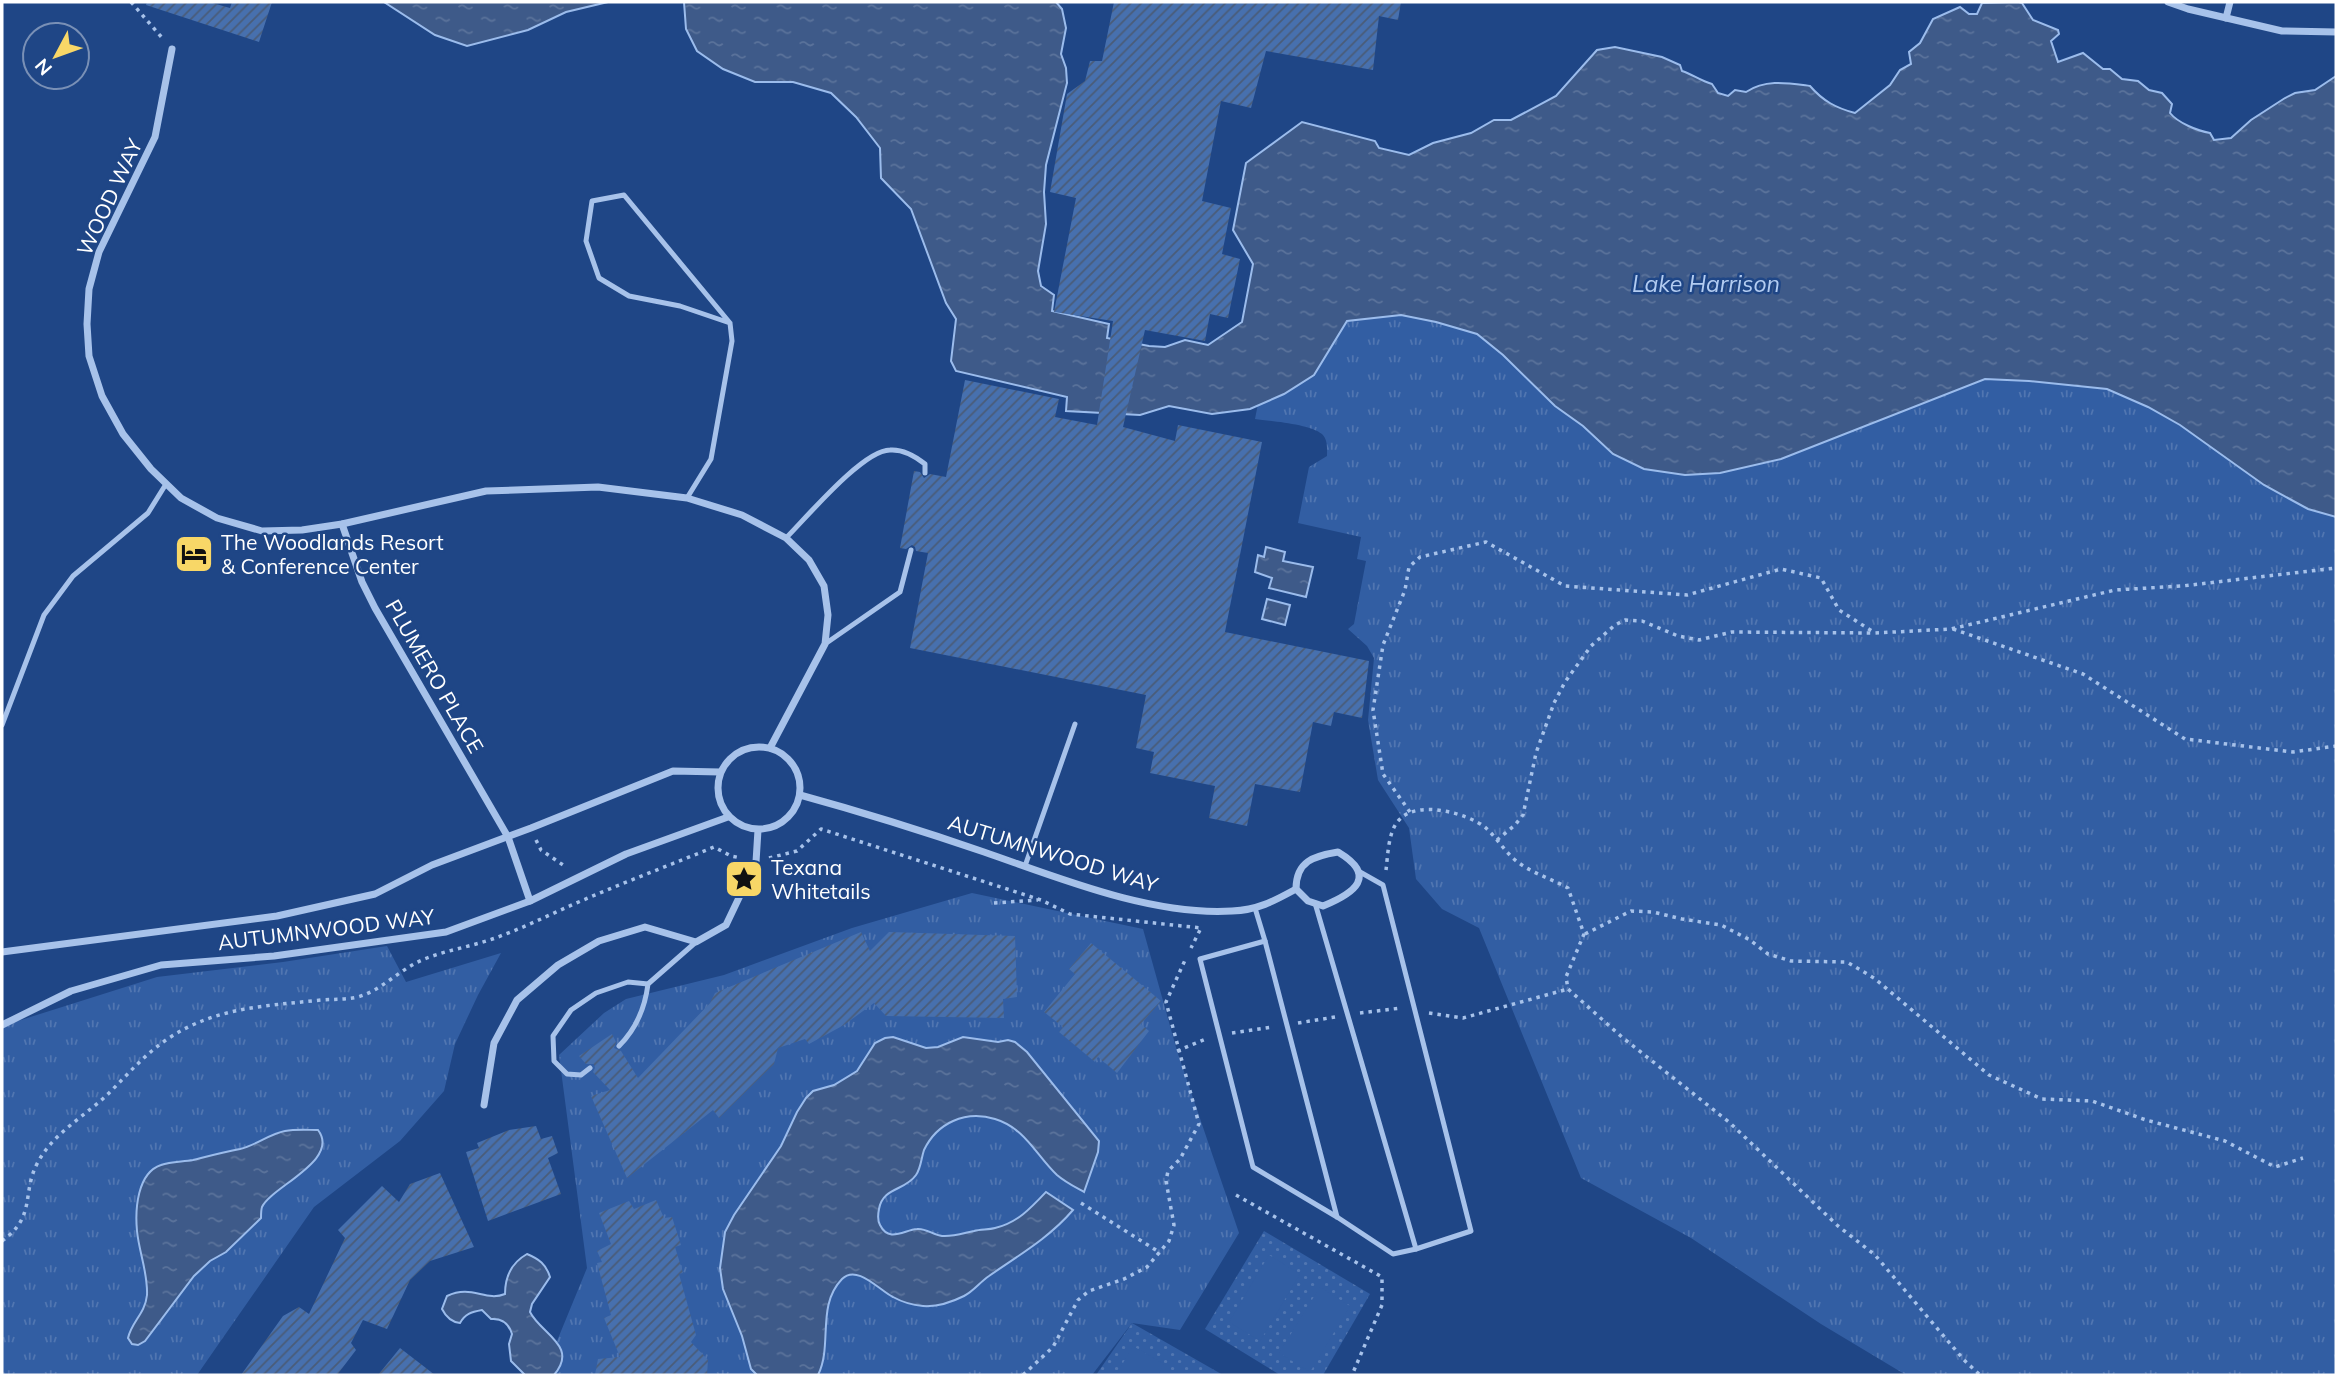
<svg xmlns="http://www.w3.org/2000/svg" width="2338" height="1377" font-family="Mulish,sans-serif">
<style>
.grass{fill:url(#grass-tufts)}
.park{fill:url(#park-dots)}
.pitch{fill:#325ea3}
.water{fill:url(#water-ripples);stroke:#9bbcec;stroke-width:2}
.building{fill:url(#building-hatch)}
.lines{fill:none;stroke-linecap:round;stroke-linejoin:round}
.path{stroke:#a7c2ea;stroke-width:3.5;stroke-dasharray:3.5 5;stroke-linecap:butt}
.service{stroke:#a7c2ea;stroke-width:5}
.minor{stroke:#a7c2ea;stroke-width:7}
.labels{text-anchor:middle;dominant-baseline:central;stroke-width:5;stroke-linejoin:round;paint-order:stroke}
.street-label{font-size:21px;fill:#fff;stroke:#1f4686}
.poi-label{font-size:21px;fill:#fff;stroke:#1f4686;text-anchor:start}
.water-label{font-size:23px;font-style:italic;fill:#b3ccf1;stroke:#1f4686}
</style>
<defs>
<pattern id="grass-tufts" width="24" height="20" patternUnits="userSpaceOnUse" patternTransform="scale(1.75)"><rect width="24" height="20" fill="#325ea3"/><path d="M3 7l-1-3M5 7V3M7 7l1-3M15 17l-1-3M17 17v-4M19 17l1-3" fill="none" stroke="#5176b1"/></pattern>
<pattern id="park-dots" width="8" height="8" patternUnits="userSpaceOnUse" patternTransform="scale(1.75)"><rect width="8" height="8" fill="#325ea3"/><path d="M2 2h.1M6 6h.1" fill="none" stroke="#5176b1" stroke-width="1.8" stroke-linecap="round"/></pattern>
<pattern id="water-ripples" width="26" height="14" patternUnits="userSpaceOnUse" patternTransform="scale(1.75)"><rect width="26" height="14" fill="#3e5a89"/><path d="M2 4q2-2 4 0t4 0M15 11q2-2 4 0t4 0" fill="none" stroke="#5b739b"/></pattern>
<pattern id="building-hatch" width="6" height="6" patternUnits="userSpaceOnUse" patternTransform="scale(1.75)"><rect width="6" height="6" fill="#4770ae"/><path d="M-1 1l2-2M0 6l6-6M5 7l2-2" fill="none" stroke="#4a5c78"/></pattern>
</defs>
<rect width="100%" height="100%" fill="#1f4686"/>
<g class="grass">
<path d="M2336,221v1154h-430l-85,-51 -130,-86 -110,-60 -102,-250 -37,-19 -26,-30 -7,-51 -31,-48 -10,-60 6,-62 -7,-12 -19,-17 6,-5 12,-63 -9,-2 4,-22 -63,-14 11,-56 18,-11c0,-8 1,-16 -5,-22 -12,-10 -51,-13 -67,-15l16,-81 19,-28z"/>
<path d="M972,893l171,36 34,122 62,182 -59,97 -48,-7 -40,52h-549l44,-107 -28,-213 45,-42 22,-14 98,-24 128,-47z"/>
<path d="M387,946l19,36 95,-29 -23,42 -23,49 -11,47 -44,50 -86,66 -117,168h-195v-349l155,-49 126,-15z"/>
</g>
<g class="park">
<path d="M1264,1231l106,63 -47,81h-43l-75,-46z"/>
<path d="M1132,1323l91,52h-127z"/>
</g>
<g class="pitch">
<path d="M1269,1255l31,19 -40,67 -31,-19z"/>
<path d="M1320,1287l30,19 -40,66 -31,-19z"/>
<path d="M1133,1346l31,18 -6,11h-42z"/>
</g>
<g class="water">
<path d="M384,2h224l-42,10 -38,18 -61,16 -32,-11z"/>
<path d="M684,2h372l6,7 4,19 -5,26 5,14 1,15 -21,82 -2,27 2,32 -8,47 3,15 13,9 -2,16 57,13 -2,14 42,8 16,1 20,-7 23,5 34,-23 11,-58 -20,-34 13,-67 56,-41 73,19 4,7 30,7 24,-12 38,-10 23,-13h17l45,-24 41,-46 18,-3 47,10 18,8 2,6c12,4 17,9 30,13l6,9 10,3 7,-6 11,2c20,-13 41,-9 64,-6 13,15 26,22 45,27l35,-28 10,-15 11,-6 -2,-12 11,-9 13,-24 27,-12 9,7h8l5,-11 36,-1 4,1 11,17 25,10 1,4 -8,7 7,21 25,-9 20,16h7l12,10 16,2 11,9 13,3 10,11 -2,9c8,10 28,18 40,20l4,7 17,-2 20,-18 34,-22 10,-5 20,-3 21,-14v441l-28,-8 -44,-24 -84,-60 -32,-18 -41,-18 -78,-8 -44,-2 -204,80 -61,14 -35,2 -41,-6 -31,-15 -30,-28 -28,-20 -52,-51 -26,-21 -41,-12 -35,-7 -54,6 -33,54 -30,19 -34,15 -38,5 -43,-8 -29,9 -74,-4 1,-14 -111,-26 -5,-10 5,-42 -10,-16 -35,-94 -30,-31 -1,-30 -24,-31 -25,-24 -38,-11h-38l-32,-13 -26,-18 -11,-22z"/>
<path d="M1266,547l19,5 -2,9 30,6 -7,30 -37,-9 3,-10 -17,-6 3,-17 6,2z"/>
<path d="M1267,599l23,6 -5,20 -23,-6z"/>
<path d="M893,1037l33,11 12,-1 25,-10 35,5 10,-2 7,2 12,10 72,89 -1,11 -14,40c-9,-5 -19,-10 -27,-17 -21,-20 -32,-47 -62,-56 -30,-9 -58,4 -71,31 -3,9 -3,18 -8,25 -11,16 -33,12 -37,34 -1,5 -2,11 1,16 9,18 24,5 37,4 9,-1 16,6 25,7 11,1 22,-3 32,-5 7,-2 14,-1 21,-3 22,-5 36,-20 51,-36l27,18c-24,28 -54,45 -84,66 -9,6 -15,15 -25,20 -12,6 -27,11 -41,10 -11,-1 -21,-4 -30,-9 -14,-7 -36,-33 -51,-18 -26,27 -9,66 -24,96h-61l-6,-6 -9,-33 -19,-47 -3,-21 5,-36 9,-17 47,-69 16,-34 9,-14 7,-7 21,-6 23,-14 18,-28 10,-5z"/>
<path d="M318,1130c23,30 -47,57 -56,77 -1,3 -1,8 -1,11l-35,34 -16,9 -16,15 -49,65 -7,4 -6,-1 -4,-6c4,-17 17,-24 19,-43 1,-22 -8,-43 -10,-64 -2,-21 0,-58 24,-66 10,-4 22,-3 32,-5 16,-4 31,-8 47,-11 17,-4 29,-15 45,-18 11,-2 22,-1 33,-1z"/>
<path d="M527,1254c12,5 19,10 23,23l-18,27 -2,8c11,22 49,34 24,63h-29l-14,-14 -2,-17 3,-10c-3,-10 -10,-16 -21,-15l-9,-9c-11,2 -17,4 -22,13 -9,-1 -14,-6 -18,-14l5,-13c25,-12 38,6 58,-2 0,-18 6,-31 22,-40z"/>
</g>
<g class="building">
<path d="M147,2h62l21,6 2,-6h40l-13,40 -113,-37z"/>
<path d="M1114,2h287l-3,18 -19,-4 -6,54 -107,-19 -15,57 -30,-7 -19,100 29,7 -9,46 18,5 -12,59 -18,-4 -5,27 -60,-11 -22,97 52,14 3,-16 84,17 -37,190 144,29 -7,57 -28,-6 -3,14 -18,-4 -13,70 -45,-8 -8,42 -38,-8 6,-32 -65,-13 4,-21 -18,-4 10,-53 -236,-47 18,-95 -12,-2 -1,-4 -3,-2 -6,4 -6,-1 14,-77 6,1 4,6 6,-4 16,3 19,-97 94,19 -4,18 42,8 16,-104 -59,-9 22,-114 -26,-6 17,-98 18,-13 5,-20h12z"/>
<path d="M861,932l9,19 19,-19 126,4 2,61 -14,2 1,19 -118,-2 -12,-13 -30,22 -35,19 -4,-5 -27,9 -4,16 -55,54 -6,-8 -86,68 -36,-82 19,-6 -17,-18 2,-4 -1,-4h-8l-7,-8 33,-22 4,8 -2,6 7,3 17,27 72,-75 5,-10z"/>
<path d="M1091,943l70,58 -20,23 8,7 -32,42 -19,-16 -3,5 -36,-30 4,-5 -19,-15 31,-38 -6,-5z"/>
<path d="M536,1126l5,13 11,-3 6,17 -10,5 13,36 -73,27 -22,-69 13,-4 -2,-5 32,-13z"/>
<path d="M440,1173l34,74 -44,14 -20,19 -23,49 -24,-9 -12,23 5,7 -19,25h-96l42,-59 16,-9 10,7 36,-76 -7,-8 44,-44 17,16 11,-18z"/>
<path d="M656,1200l8,18 8,-1 9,28 -6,2 8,26 -4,1 17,61 -5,7 17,18 -1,15h-112l3,-16 22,-2 -16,-39 7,-3 -14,-52 5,-1 -5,-11 14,-7 -12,-31 30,-12 5,8z"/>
<path d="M400,1348l35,27h-57z"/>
</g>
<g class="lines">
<g class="path">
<path d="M131,2l33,38"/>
<path d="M1953,629l130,45 102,65 108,13 43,-6"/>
<path d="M1410,812l-27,-38 -10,-64 10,-65 22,-55 4,-23 11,-10 66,-15 79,44 122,9 94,-26 40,9 18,32 36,23 76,-4 164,-39 67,-4 154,-18"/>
<path d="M536,840l5,10 25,17"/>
<path d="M1497,840l18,-15 8,-10 13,-62 18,-50 11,-21 26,-36 24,-21 10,-5 17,1 36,15 21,4 33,-8 141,1"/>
<path d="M769,858l28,-7 24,-22 220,71 29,14 131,14 -10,20"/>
<path d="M1386,870c2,-15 2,-40 14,-51 18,-19 68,-6 86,9 12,11 20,26 33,35 15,11 33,16 49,25l16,46 -18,43 2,12 55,49 106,84 109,104 37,29 89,105 16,15"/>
<path d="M994,903l44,-3"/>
<path d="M1585,934l46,-23 22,1 29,7 39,6 29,15 18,14 23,7 56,1 27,16 115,97 53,24 50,2 54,19 79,21 50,26 28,-9"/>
<path d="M1360,1013l41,-5"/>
<path d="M1429,1013l34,5 105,-29"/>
<path d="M1298,1023l37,-6"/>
<path d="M1232,1033l41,-6"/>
<path d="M1177,1051l31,-13"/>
<path d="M1236,1195l146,82v28l-30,70"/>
<path d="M1081,1203l78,49"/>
<path d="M2,1241c35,-25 19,-48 36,-79 16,-30 49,-47 72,-70 19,-19 36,-39 59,-54 47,-31 97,-32 152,-38 13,-1 24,0 37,-3 24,-7 41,-27 64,-37 26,-11 55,-14 81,-25 27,-10 52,-23 78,-34 44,-19 89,-36 133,-54l17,9 10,2"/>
<path d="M1023,1375l30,-28 25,-47 11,-9 35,-12 23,-12 22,-26 5,-16 -8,-44 2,-10 12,-12 19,-35 -33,-122 20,-44"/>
</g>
<g class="service">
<path d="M687,498l24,-39 21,-118 -2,-18 -106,-128 -32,6 -6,40 13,37 30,18 51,10 50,17"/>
<path d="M786,538c21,-21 77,-88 104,-88 13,-1 25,6 35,14v9"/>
<path d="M825,644l75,-52 11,-42"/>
<path d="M2,725l42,-110 29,-39 75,-63 18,-29"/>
<path d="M1025,866l50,-142"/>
<path d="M1315,903l101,346"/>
<path d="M1255,908l10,33 -65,18 53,208 84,50 56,37 23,-5 55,-18 -88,-346 -23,-13"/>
<path d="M1265,941l72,276"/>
<path d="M619,1046c17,-17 26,-38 29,-62l48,-42"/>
<path d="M590,1068l-9,7 -14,-1 -13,-13 -1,-25 18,-26 25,-17 32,-11 20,2"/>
</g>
<g class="minor">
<path d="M2168,2l20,7 94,22 54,1"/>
<path d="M2226,18l4,-16"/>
<path d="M172,49l-17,88 -56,115 -10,37 -2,35 2,32 13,40 21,38 28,35 30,29 36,20 45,13 40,-1 40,-6 144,-33 112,-4 89,11 55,17 44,23 23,22 15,26 4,29 -3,29 -55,104"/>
<path d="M342,524l20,58 13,26 133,229 22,64"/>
<circle cx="759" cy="788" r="41"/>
<path d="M800,795c62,17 123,36 184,57 75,26 167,64 248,59 26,-1 42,-10 64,-22"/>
<path d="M1338,852c40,24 17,41 -15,54l-15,-5 -12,-12c0,-28 18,-33 42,-37z"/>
<path d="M2,952l275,-36 98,-22 57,-29 99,-37 142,-57 47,1"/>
<path d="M2,1025l69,-34 90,-26 113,-9 172,-24 84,-31 96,-47 102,-37"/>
<path d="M484,1105l10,-62 23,-43 41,-35 41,-24 46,-14 51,15 30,-17 30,-63 2,-32"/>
</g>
</g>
<defs>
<g id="hotel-square" transform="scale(2.0125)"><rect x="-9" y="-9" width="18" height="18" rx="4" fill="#f8d767" stroke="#1f4686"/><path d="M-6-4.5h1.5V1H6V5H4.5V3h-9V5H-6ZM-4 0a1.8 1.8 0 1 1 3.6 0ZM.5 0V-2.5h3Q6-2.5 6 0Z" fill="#111"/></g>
<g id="sight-square" transform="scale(2.0125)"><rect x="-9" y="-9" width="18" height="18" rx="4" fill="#f8d767" stroke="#1f4686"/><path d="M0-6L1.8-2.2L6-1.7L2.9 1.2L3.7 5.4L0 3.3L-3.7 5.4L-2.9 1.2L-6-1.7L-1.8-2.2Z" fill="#111"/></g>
</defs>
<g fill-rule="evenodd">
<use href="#hotel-square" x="194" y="554"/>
<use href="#sight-square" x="744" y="879"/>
</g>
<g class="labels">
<g class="street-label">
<text transform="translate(109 197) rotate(-65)">WOOD WAY</text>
<text transform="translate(435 676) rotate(60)">PLUMERO PLACE</text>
<text transform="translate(1053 853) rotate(17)">AUTUMNWOOD WAY</text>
<text transform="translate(326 929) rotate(-7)">AUTUMNWOOD WAY</text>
</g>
<g class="poi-label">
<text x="221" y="542">The Woodlands Resort<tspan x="221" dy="24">&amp; Conference Center</tspan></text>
<text x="771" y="867">Texana<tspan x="771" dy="24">Whitetails</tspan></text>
</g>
<g class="water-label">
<text x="1706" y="283">Lake Harrison</text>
</g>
</g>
<rect width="2338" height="1377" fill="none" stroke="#ffffff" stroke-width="7"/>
<g transform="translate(56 56) rotate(229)"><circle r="33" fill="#1f4686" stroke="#7990b6" stroke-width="2"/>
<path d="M0-5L12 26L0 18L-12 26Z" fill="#f8d767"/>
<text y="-10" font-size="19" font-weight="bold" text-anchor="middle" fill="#ffffff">N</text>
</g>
</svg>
